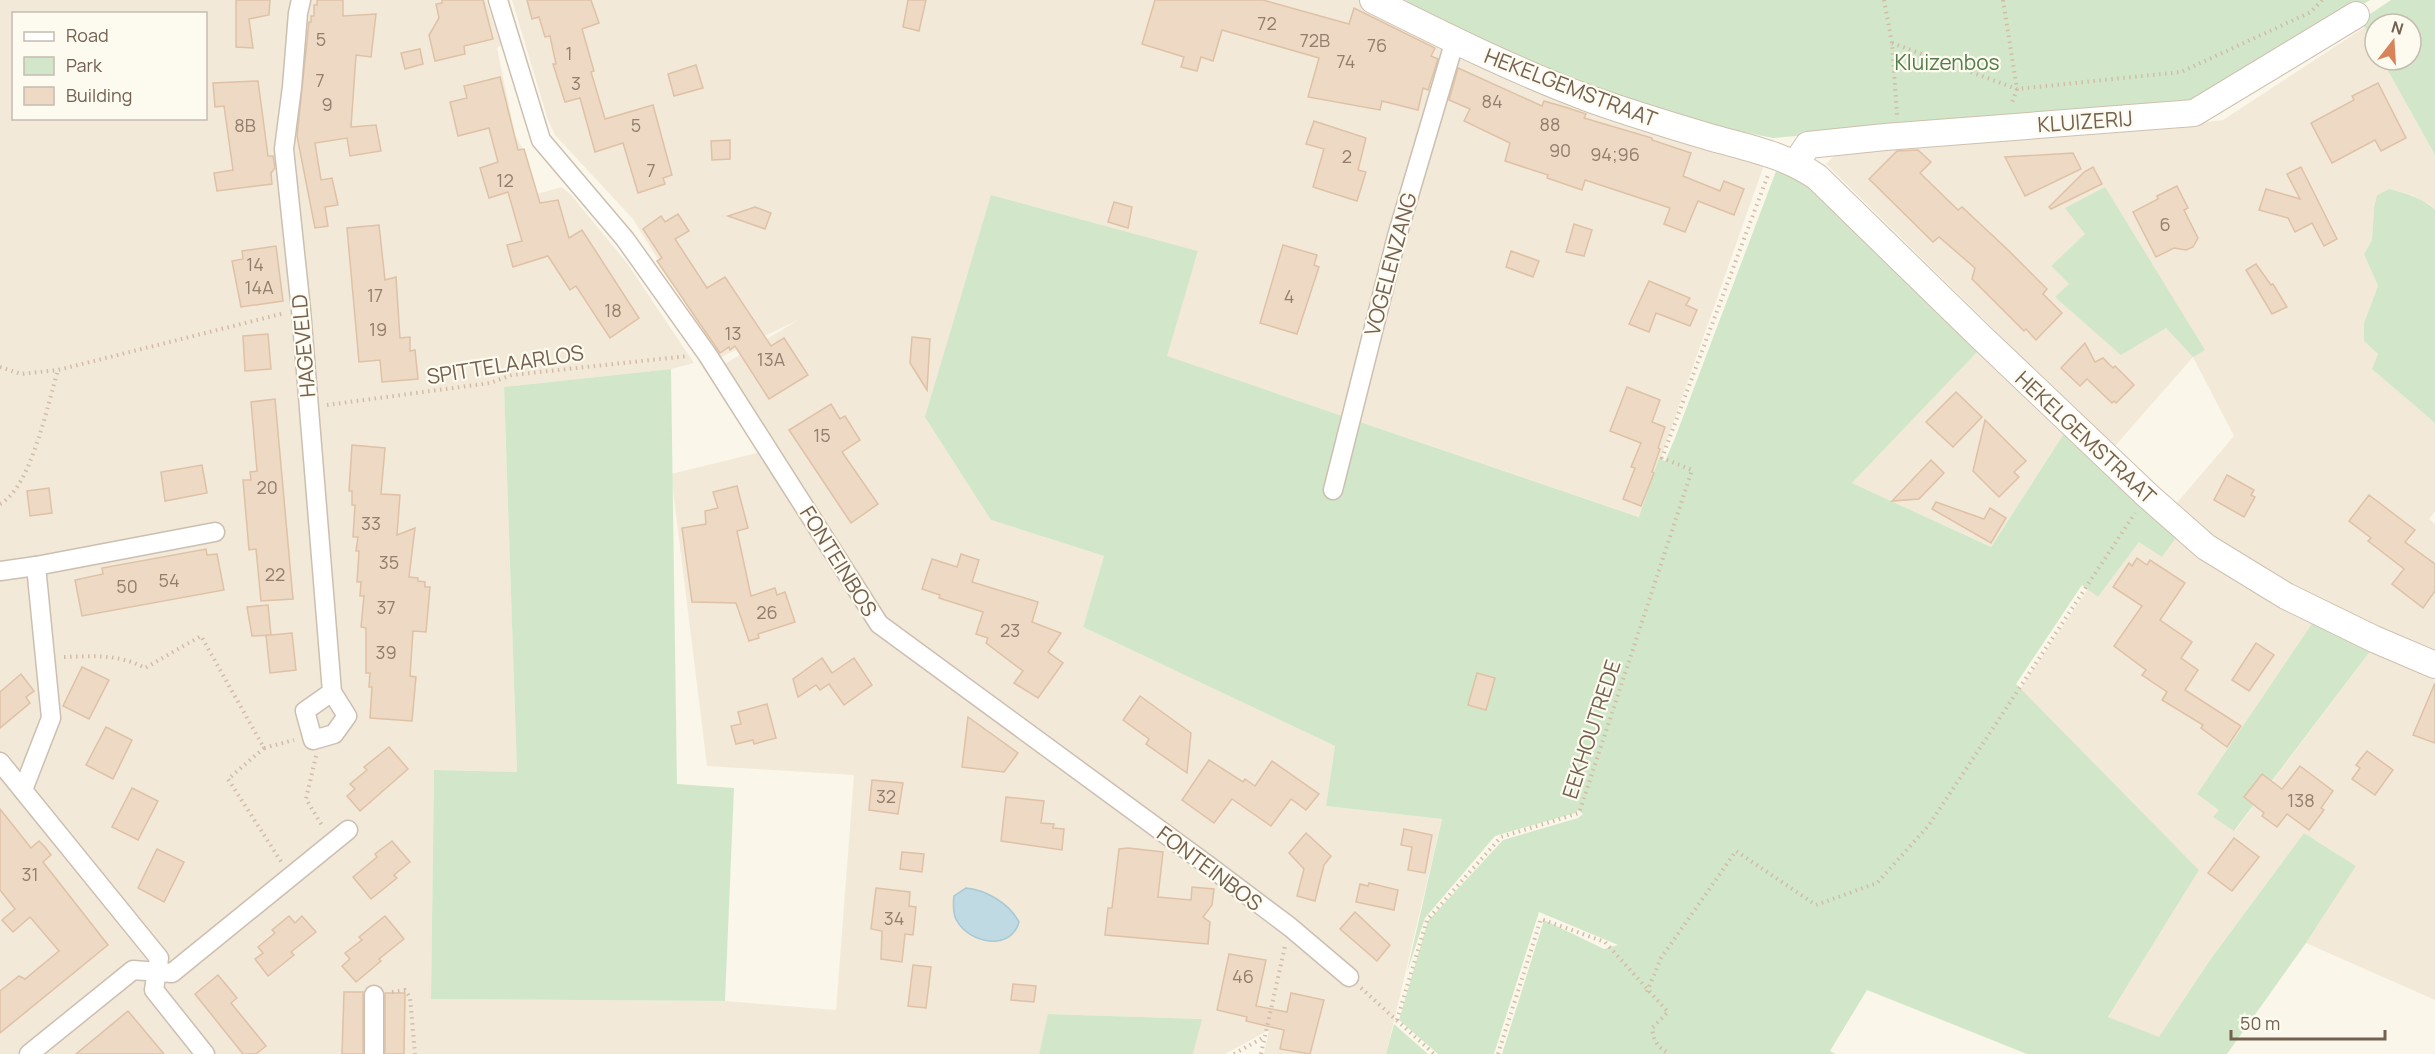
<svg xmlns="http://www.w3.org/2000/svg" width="2435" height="1054" font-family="Manrope,sans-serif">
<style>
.residential{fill:#f2e9d9;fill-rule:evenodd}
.green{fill:#d2e7c9}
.water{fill:#bfdae3;stroke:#a7c8d4;stroke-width:1.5}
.building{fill:#edd9c4;stroke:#dfc1a6;stroke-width:1.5}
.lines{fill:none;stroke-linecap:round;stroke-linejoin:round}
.street-casing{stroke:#ccbfb0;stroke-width:21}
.secondary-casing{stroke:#cec0ae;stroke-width:28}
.path{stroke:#d3bca7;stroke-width:4;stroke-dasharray:1.5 4.5;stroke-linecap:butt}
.street{stroke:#fff;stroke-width:18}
.secondary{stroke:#fff;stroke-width:26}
.labels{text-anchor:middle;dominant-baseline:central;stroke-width:4.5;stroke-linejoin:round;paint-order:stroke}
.number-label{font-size:18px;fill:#927e6c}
.park-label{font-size:21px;fill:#547d4b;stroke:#fdfaf0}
.street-label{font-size:21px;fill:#73604f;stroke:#fdfaf0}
</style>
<rect width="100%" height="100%" fill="#fbf6ea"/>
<g class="residential">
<path d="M0,0h486l15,45 -4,3 18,87 8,14 14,45 25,-7 10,9 55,67 67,100 -23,6 -167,18 13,385 -83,-2 -3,229 294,2 111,9 18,-235 -147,-9 -36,-292 86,-21 -44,-82 87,-52 -83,40 -7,-8 -16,-33 -61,-99 -78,-84 -7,-15 -36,-120h895l-9,18 367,144 -125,355 -474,-161 32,-105 -207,-56v325l113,36 -21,71 252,119 -9,60 116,13 -56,235h-122l5,-24 -44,24h-32l8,-35 -152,-5 -10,40h-1039zM14,14h192v104h-192z"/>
<path d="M2365,27l10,21v12h7l53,95v55l-6,-6 -17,-9 -23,-6 -12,6 -3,12 -2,33 -8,14 14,32 -14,37v18l14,13 -6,15 63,54v88l-6,8 6,5v131l-73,-34 -93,-50 -44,-26 -29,-22 -118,-111 -252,-248 14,-14 325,-23 58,-7zM2085,234l108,123 -27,-29 -111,-30 14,-14 -18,-18zM2193,357l41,79 -58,68 -61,-58z"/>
<path d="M1980,349l85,83 -74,115 -139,-64z"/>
<path d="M2177,536l136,86 -116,172 23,16 -6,6 21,15 136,-181 64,30v320l-129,-57 50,-77 -52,-33 -94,127 -51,78 -51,-21 91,-147 -179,-181 68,-100 10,8 41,-55z"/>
</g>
<g class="green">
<path d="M1407,0h963l-173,103 -424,35c-130,-24 -250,-77 -367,-136z"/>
<path d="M2391,0h44v155l-53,-95h29v-36h-36v24l-14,-28z"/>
<path d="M1778,166l21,12 33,25 148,146 -128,134 139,64 74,-115 112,104 -15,21 -23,-15 -41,55 -16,-12 -66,99 183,186 -91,147 51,20 51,-77 94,-127 52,33 -50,77 -79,111h-200l-160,-64 -37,61 6,3h-334l42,-134 60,29 14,-4 -79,-33 -45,142h-56l-39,-34 29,-99 75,-81 75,-22 5,-4 -5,-4 -3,3 -80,23 -70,82 -18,54 35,-153 -116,-13 9,-60 -252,-119 21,-71 -113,-36 -66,-103 66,-222 207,56 -31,105 472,161 20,-59 6,3 10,-23z"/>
<path d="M2105,187l100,163 -12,7 -27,-29 -45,27 -66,-58 14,-13 -18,-18 34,-32 -20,-26z"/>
<path d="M2389,189c16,4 33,8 46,21v213l-63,-54 6,-15 -14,-13v-18l14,-37 -14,-32 8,-14 2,-33 3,-12z"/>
<path d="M671,369l6,415 57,4 -9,213 -294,-2 3,-229 83,2 -13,-385z"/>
<path d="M2313,622l58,28 -137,181 -21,-14 6,-7 -22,-16z"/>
<path d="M1048,1014l154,5 -9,35h-154z"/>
<path d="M1394,1024l34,30h-42z"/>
</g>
<path class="water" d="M966,888c20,2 43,15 53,34 -8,30 -50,21 -62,-1 -4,-6 -4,-18 -3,-25z"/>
<g class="building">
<path d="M236,0h34l-1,15 -20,4 4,29 -17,-1z"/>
<path d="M317,0h26v16l33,-2 -5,43 -15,-2 -5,72 25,-2 5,26 -31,5 -3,-18 -32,5 6,37 11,-2 6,27 -13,2 3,19 -13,2 -18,-92 12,-114h2v-6h3v-11h3z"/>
<path d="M442,0h41l10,39 -29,7 1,8 -30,7 -6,-26 10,-17 -3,-14 6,-1z"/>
<path d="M527,0h64l8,23 -17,6 12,42 -3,1 14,47 48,-14 19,70 -9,3 2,6 -27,9 -15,-50 -28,9 -15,-54 -15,4 -12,-38h3l-6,-28 -5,1 -6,-20 -7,2z"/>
<path d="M908,0h18l-7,31 -16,-4z"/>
<path d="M1155,0h108l86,24 5,-16 81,40 -4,8 7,3 -10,31 -5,-2 -5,22 -36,-9 -2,9 -72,-13 11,-39 -97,-28 -9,31 -12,-4 -4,14 -16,-4 3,-10 -42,-13z"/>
<path d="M420,49l3,15 -18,5 -4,-16z"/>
<path d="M696,65l7,23 -29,8 -6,-22z"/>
<path d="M1458,68l84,38 2,-5 24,7 18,6 -2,4 68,20v2l39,13 -8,23 37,15 4,-10 20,8 -10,26 -36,-14 -13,31 -21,-8 6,-16 -85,-28 -3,10 -35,-12 1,-3 -43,-14 5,-18 -46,-22 6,-12 -21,-9z"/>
<path d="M500,77l18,73 6,-1 16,54 18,-3 11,38 13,-8 57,88 -29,20 -34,-52 -6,4 -22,-34 -35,11 -6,-22 15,-4 -14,-49 -19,6 -9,-30 18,-6 -9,-34 -31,8 -8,-34 17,-4 -3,-12z"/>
<path d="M258,81l10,75h5l2,12 -4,5 1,11 -55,7 -3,-18 19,-3 -9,-64 -9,1 -2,-24z"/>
<path d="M2378,83l28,55 -25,13 -6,-11 -43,23 -21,-40 43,-23 -2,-4z"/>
<path d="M1314,121l52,17 -8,32 8,2 -9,29 -44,-14 11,-38 -18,-5z"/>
<path d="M730,140v19l-18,1 -1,-19z"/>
<path d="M1918,150l13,12 -11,11 38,37 4,-3 45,42 40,40 -4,5 19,19 -26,27 -10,-11 -2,2 -52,-52 3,-11 -36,-31 -6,5 -64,-63 28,-28z"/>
<path d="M2073,153l8,16 -56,27 -20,-39z"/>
<path d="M2093,167l9,17 -51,25 -2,-2 35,-35z"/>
<path d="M2301,167l36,72 -13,7 -12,-23 -17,9 -7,-14 -29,-8 7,-21 34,10 -13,-25z"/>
<path d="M2177,186l11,22 -4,2 14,28 -5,9 -7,3 -12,-2 -18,9 -23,-45 25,-13 -1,-3z"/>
<path d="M1114,202l18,5 -4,21 -20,-6z"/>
<path d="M755,207l16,6 -6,16 -37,-13z"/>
<path d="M678,214l11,17 -14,8 32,49 18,-11 46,69 13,-8 24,37 -39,24 -34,-53 -5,4 -1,-3 -9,6 -63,-92 5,-3 -19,-29 18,-13 4,6z"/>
<path d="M1574,224l18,6 -8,26 -18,-4z"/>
<path d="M379,225l6,55 11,-3 4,61 10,-1v14l5,-1 3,29 -36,3 -2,-22 -21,2 -12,-134z"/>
<path d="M1283,245l34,10 -3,10 5,2 -22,67 -37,-11z"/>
<path d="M276,246l7,55 -42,6 -9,-46 11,-2 -1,-8z"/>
<path d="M1511,251l28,10 -6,16 -27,-10z"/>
<path d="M2256,264l15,21 2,-1 14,23 -15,7 -26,-44z"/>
<path d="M1649,281l41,17 -4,7 11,5 -7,16 -34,-13 -7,19 -20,-8z"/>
<path d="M268,334l3,35 -26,2 -2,-35z"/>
<path d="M912,337l18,2 -3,51 -17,-27z"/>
<path d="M2085,343l10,19 8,-4 10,10 2,-2 19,19 -18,18 -2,-2 -2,2 -25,-24 -7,7 -19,-18z"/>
<path d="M1627,387l33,13 -8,22 13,5 -7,21 2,1 -8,23 2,1 -13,33 -18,-7 12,-31 -4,-1 10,-24 -31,-12z"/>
<path d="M1956,392l26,25 -29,30 -27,-25z"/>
<path d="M275,399l18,200 -32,2 -5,-52 -7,1 -6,-70h8l-1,-8 7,-1 -6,-69z"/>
<path d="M831,404l9,15 5,-3 15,24 -18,12 36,52 -27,19 -62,-93z"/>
<path d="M1985,420l41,41 -12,11 5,5 -20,20 -26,-26z"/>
<path d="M352,445l33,3 -4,46 19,1 -3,40 18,-7 -6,49 9,1v3l7,1v5h5l-4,45 -13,-1 -3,45 6,1 -4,44 -42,-3 2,-31h-3l1,-14h-4v-45l-5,-1 3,-31h-4l1,-14h-4l2,-31h-3l2,-14h-5l2,-32h-3v-14h-3z"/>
<path d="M1931,460l13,13 -25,26 -27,2z"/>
<path d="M202,465l5,28 -42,8 -4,-29z"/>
<path d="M2227,475l27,15 -3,5 4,2 -11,20 -30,-17z"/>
<path d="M737,486l11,42 -11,3 14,65 24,-8 2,7 8,-3 10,30 -37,12 1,4 -10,3 -13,-38 -44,-1 -10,-74 24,-4 -1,-13 13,-3 -5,-16z"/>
<path d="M49,488l3,25 -22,3 -3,-25z"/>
<path d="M2369,495l46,35 -10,12 30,22v27l-12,17 -31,-24 12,-15 -36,-28 3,-3 -22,-17z"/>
<path d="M1936,502l48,17 6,-11 16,10 -15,25 -59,-34z"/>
<path d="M206,549l1,6 10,-1 7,36 -142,26 -7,-36 28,-6 -1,-6z"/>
<path d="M961,554l18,6 -7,22 66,20 -6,20 29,11 -13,19 15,11 -25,35 -24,-15 9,-12 -37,-28 2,-5 -12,-4 7,-22 -44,-14 1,-3 -18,-6 10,-30 25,8z"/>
<path d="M2137,558l10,7 3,-5 35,23 -25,37 32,22 -11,16 17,12 -13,20 56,36 -14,21 -26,-19 2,-3 -41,-25 5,-8 -25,-17 4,-5 -32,-24 28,-40 -29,-19 16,-24 3,3z"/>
<path d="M268,605l3,30 21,-2 4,37 -26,3 -4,-38h4l-18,1 -5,-29z"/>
<path d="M2256,643l18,12 -25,36 -17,-11z"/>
<path d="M822,658l10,15 22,-15 18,27 -28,20 -15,-21 -9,6 -4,-5 -18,12 -5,-18z"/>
<path d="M82,667l27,13 -20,39 -26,-13z"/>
<path d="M1477,673l18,5 -9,32 -18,-5z"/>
<path d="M21,674l13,17 -8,6 4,6 -30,25v-36z"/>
<path d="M2435,683v60l-22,-8z"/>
<path d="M1140,696l51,37 -4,40 -41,-29 3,-5 -26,-19z"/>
<path d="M767,704l9,34 -22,6 -1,-4 -17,4 -5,-18 10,-2 -3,-12z"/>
<path d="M968,717l50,36 -14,19 -42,-5z"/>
<path d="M106,727l26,13 -19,39 -27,-14z"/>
<path d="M389,747l19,22 -48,42 -13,-15 8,-7 -5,-5 17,-14 -3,-3z"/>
<path d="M2367,751l26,19 -18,25 -23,-16 8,-11 -4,-3z"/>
<path d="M1209,760l34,22 2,-3 10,7 17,-25 47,33 -13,16 -15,-11 -20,27 -39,-27 -18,24 -32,-23z"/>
<path d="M2300,766l33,25 -12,17 3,2 -15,20 -22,-16 -10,13 -15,-11 2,-3 -20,-16 18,-23 20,15z"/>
<path d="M872,780l31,3 -5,31 -29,-4z"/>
<path d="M132,788l26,13 -20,39 -26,-13z"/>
<path d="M1006,797l38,4 -3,22 13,1 -1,4 11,1 -2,21 -61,-9z"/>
<path d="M0,809l31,39 8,-7 6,6 6,8 -8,7 65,83 -108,88v-42l19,-15 6,3 34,-28 -29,-34 -17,15 -11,-12 13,-11 -15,-19z"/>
<path d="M1404,829l28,6 -7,38 -17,-3 4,-23 -11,-2z"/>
<path d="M1306,833l25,23 -7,9 -9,36 -18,-5 7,-27 -15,-16z"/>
<path d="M2234,838l25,19 -27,34 -24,-18z"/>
<path d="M392,841l18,21 -16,13 3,3 -26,21 -18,-22 24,-20 -2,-3z"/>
<path d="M1128,848l35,4 -5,45 33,3 1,-13 22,2 -2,16 -9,12 7,5 -2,22 -103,-9 3,-27h4l7,-59z"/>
<path d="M157,849l27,13 -20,40 -26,-14z"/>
<path d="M902,852l22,2 -2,18 -22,-3z"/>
<path d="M1369,883l29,7 -4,20 -38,-8 4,-18 8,2z"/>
<path d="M876,888l34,4 -1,14 7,1 -3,28 -8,-1 -3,28 -21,-3 1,-28 -11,-2z"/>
<path d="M1355,912l35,33 -13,16 -37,-32z"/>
<path d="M289,916l6,7 7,-7 14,16 -25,20 3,3 -26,21 -13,-17 8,-6 -5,-6 17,-14 -3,-3z"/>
<path d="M385,916l19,23 -25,20 2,2 -25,21 -14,-16 8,-7 -5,-6 17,-13 -3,-3z"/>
<path d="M1229,954l37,6 -10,46 31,6 4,-19 33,7 -14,54 -30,-5 4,-19 -38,-9 1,-4 -30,-7z"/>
<path d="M913,965l18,2 -5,41 -18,-2z"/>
<path d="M218,975l19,23 -6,5 35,43 -10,8h-13l-48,-60z"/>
<path d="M1013,984l23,2 -2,16 -23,-2z"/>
<path d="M344,992h19v62h-21z"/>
<path d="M385,993h20l-1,61h-19z"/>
<path d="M128,1011l36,43h-88z"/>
</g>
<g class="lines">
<g class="street-casing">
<g id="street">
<path d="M301,0l-3,13 -6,74 -8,62 17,161 31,382 15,24 -13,18 -21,6 -8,-29 27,-19"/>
<path d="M498,0l43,140 84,99 82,115 172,270 330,242 81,61 59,50"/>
<path d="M1333,490l64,-254 58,-196"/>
<path d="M0,571l36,-5"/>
<path d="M0,762l159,196 -5,32 51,64"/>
<path d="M23,790l28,-72 -15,-152 179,-34"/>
<path d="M29,1054l104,-84 39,3 176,-143"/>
<path d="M374,1054v-59"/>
</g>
</g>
<g class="secondary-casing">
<g id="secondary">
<path d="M1373,0c72,36 144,72 220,100 37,13 76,25 113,36 41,12 75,17 111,41l164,160 166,158 59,52 80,49 88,43 61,26"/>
<path d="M1796,163l12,-18 77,-8 309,-24 162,-98"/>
</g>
</g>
<g class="path">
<path d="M1884,0l8,43 5,72"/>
<path d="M2003,0l14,89 -6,16"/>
<path d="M1892,43l125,46 164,-17 130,-60 11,-12"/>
<path d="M0,367l21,7 37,-4 227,-57"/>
<path d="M327,405l163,-22 22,-8 176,-19"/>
<path d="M0,504c31,-16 48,-101 58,-134"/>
<path d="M64,657c29,-1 55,-3 81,11l56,-32 63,112 30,-8"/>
<path d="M264,748l-36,31 54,84"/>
<path d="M316,756l-10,43 17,28"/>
<path d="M1361,988l73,66"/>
<path d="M392,992l13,-2 5,7 5,57"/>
<path d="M1647,992l14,-34 75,-107 80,54 61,-22 52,-58 206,-312"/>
<path d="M1397,1020l30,-100 74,-83 78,-24 113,-343 -30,-12 106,-283"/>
<path d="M1234,1054l30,-17"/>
<path d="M1261,1054l24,-108"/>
<path d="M1498,1054l43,-135 64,23 63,70 -16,16c2,14 6,20 18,26"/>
</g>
<use href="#street" class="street"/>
<use href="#secondary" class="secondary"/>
</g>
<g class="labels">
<g class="number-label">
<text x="1267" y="23">72</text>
<text x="321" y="39">5</text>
<text x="1315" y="40">72B</text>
<text x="1377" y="45">76</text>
<text x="569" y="53">1</text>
<text x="1346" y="61">74</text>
<text x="320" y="80">7</text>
<text x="576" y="83">3</text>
<text x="1492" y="101">84</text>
<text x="327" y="104">9</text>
<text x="1550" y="124">88</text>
<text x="245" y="125">8B</text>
<text x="636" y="125">5</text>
<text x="1560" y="150">90</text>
<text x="1615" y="154">94;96</text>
<text x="1347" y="156">2</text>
<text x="651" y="170">7</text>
<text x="505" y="180">12</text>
<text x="2165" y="224">6</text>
<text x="255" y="264">14</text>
<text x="259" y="287">14A</text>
<text x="375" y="295">17</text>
<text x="1289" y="296">4</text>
<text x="613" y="310">18</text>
<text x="378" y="329">19</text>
<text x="733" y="333">13</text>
<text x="771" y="359">13A</text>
<text x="822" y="435">15</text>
<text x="267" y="487">20</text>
<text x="371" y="523">33</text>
<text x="389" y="562">35</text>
<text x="275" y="574">22</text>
<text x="169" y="580">54</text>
<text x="127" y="586">50</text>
<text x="386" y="607">37</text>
<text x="767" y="612">26</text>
<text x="1010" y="630">23</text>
<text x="386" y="652">39</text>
<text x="886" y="796">32</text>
<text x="2301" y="800">138</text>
<text x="30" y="874">31</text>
<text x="894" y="918">34</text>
<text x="1243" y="976">46</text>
</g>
<g class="park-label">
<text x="1947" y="62">Kluizenbos</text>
</g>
<g class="street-label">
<text transform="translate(1571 87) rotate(21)">HEKELGEMSTRAAT</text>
<text transform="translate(2085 121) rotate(-4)">KLUIZERIJ</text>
<text transform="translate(1390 264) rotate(-75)">VOGELENZANG</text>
<text transform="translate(303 346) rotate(-95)">HAGEVELD</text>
<text transform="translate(505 364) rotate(-9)">SPITTELAARLOS</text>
<text transform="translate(2086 437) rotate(43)">HEKELGEMSTRAAT</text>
<text transform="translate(839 561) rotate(58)">FONTEINBOS</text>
<text transform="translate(1591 729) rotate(-72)">EEKHOUTREDE</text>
<text transform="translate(1210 868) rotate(37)">FONTEINBOS</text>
</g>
</g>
<rect x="12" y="12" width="195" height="108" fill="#fdfaf0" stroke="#c6bcb0" stroke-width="1.5"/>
<rect x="24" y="32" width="30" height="9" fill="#ffffff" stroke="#c6bcb0" stroke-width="1.5"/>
<text x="66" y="42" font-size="18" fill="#73604f">Road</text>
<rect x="24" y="57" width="30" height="18" fill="#d2e7c9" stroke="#c6bcb0" stroke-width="1.5"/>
<text x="66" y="72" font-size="18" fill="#73604f">Park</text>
<rect x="24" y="87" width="30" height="18" fill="#edd9c4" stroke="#c6bcb0" stroke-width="1.5"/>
<text x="66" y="102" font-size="18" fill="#73604f">Building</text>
<g transform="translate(2393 42) rotate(17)"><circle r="28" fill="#fdfaf0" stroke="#c6bcb0" stroke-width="1.5"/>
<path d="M0-4.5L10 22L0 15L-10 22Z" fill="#d8845b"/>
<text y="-9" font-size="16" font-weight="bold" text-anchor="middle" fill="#73604f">N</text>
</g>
<path d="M2231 1030v9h154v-9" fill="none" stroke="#73604f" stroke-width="3"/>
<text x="2240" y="1030" font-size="18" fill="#73604f" stroke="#fdfaf0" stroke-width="4.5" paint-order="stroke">50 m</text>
</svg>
